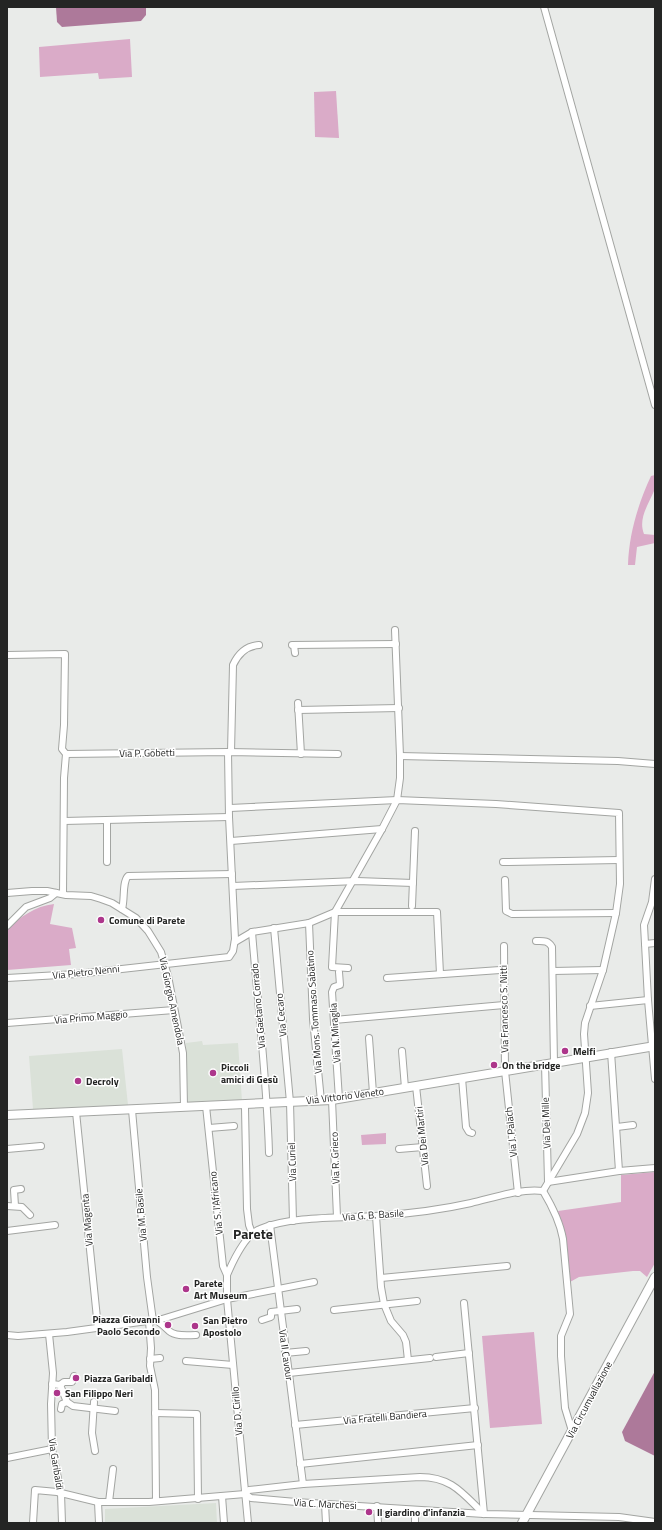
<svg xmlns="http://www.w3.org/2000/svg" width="662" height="1530" font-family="'Titillium Web',sans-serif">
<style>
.built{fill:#dae1d8}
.green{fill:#daabc8}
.water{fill:#ad799a}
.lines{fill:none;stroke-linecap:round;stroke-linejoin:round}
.minor-casing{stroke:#a3a5a2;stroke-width:8}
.tertiary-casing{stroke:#a3a5a2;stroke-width:10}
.minor{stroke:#fff;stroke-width:6}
.tertiary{stroke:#fff;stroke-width:8}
.poi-dot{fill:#ad368b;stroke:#fff;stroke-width:1.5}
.labels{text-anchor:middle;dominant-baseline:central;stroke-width:3;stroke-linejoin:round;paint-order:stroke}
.street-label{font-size:10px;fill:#242524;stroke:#fff}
.poi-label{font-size:10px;font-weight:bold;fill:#242524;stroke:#fff;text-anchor:start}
.district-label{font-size:14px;font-weight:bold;fill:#242524;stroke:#fff}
</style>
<rect width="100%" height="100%" fill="#e9ebe9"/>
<g class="built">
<path d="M202,1041l1,4 35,-2 4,58 -54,2 -2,-60z"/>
<path d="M122,1049l6,56 -95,4 -4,-53z"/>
<path d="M216,1503l1,20h-112v-14z"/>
</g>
<g class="green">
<path d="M130,39l2,38 -33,2 -1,-6 -58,4 -1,-30z"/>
<path d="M336,91l3,47 -24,-1 -1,-45z"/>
<path d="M655,475c0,5 1,12 -1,16 -6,14 -16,28 -10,43l11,1v8l-18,4 -2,18h-7c1,-31 10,-61 23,-89z"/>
<path d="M54,904l-4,20 22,4 4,20 -7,1 2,16 -64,5v-40c13,-13 28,-24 47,-26z"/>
<path d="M386,1133v11l-24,1 -1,-10z"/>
<path d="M655,1172v91l-8,14 -7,-6h-7l-54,6 -9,5 -5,-44 -7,-27 63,-9v-27z"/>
<path d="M534,1332l8,92 -52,4 -8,-92z"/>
</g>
<g class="water">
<path d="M56,7h90v8l-5,6 -79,6 -5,-5z"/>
<path d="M655,1371v85l-30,-15 -3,-9z"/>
</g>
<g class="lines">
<g class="minor-casing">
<g id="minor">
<path d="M544,7l111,398"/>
<path d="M292,645l104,-1"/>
<path d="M294,645l1,8"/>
<path d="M7,655l58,-1 -1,71 -2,24 4,5 -2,24 -1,116"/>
<path d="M298,703l3,51"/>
<path d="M298,710l101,-2"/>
<path d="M231,752l2,-87c5,-11 13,-19 26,-20"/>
<path d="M66,754l162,-2 110,2"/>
<path d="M400,756l218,5 37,3"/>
<path d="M230,808l167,-8 99,4 123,9 1,71 -4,29 -13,57 -18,53 -1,11 4,59 -3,20 -8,21 -34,57"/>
<path d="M107,820v42"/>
<path d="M64,821l165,-4"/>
<path d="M231,841l151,-12"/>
<path d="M503,862l116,-2"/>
<path d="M655,879l-3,23 -8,23 4,75 7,79"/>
<path d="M505,880l1,31 6,3 104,-1"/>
<path d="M233,886l124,-5 56,2"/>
<path d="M7,893l25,-2h15l19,4 25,1 10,3 11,4 24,15 12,13 13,21 7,24 15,77 1,54"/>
<path d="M412,906l3,-75"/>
<path d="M122,909c3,-9 0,-27 6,-33l104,-2"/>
<path d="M309,923l4,96 8,82"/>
<path d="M7,926l19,-19 24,-9 6,-5"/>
<path d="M274,928l16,174 3,119"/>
<path d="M252,932c6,74 15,148 17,221"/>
<path d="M536,941c7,0 12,-1 16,6l2,116"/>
<path d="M235,942l17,-10 57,-9 26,-11h102l3,62"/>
<path d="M645,944l10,-1"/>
<path d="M504,946l1,125 13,122"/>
<path d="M348,968l-16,-1 3,-55 47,-83 15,-29 3,-22v-22l-5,-126"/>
<path d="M553,971l50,-1"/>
<path d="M7,978l70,-4 152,-17 4,-6 2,-12 -6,-122 -1,-65"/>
<path d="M387,978l113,-8"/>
<path d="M590,1006l58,-6"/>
<path d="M334,1020l170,-15"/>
<path d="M7,1023l167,-13"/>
<path d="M369,1038l4,55"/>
<path d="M402,1051l3,37"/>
<path d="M611,1052l8,119"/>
<path d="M545,1064l3,118"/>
<path d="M462,1078l4,49 3,5 3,1"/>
<path d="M416,1086l11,100"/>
<path d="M339,1099l-7,-107 2,-5 6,-2 -1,-13"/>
<path d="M332,1100l5,117"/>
<path d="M206,1106l17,160 4,9v24l21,224"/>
<path d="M245,1108l2,101 2,16 3,8"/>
<path d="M132,1110l15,167 6,44"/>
<path d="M76,1112l22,216"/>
<path d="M617,1127l16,-2"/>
<path d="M209,1128l25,-2"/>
<path d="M7,1149l34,-3"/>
<path d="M399,1149l24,-2"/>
<path d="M548,1182l71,-11 36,-3"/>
<path d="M543,1191c9,15 17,31 20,48l7,75 -9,22v20l4,52 7,23"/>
<path d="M7,1206l15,1 8,8"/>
<path d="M15,1206l-1,-16 7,-1"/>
<path d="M376,1216l5,71 3,17 7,17 12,14 3,7 2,18"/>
<path d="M270,1225l33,259"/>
<path d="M7,1231l48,-6"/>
<path d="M227,1275c6,-14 19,-41 33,-46 30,-13 82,-11 115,-13 32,-2 65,-6 96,-13 22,-5 50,-15 72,-12"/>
<path d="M381,1278l126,-12"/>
<path d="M464,1303l20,211"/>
<path d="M334,1310l83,-9"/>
<path d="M156,1320c6,4 9,7 13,11 7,6 19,4 27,4"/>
<path d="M262,1320l9,-3v-5l26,-3"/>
<path d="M149,1321l2,27 -1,18 5,24 1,111"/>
<path d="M49,1334l4,39 -2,31 1,45 9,44 1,30"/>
<path d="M7,1335l11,1 49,-4 95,-13 65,-20 87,-17"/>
<path d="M285,1353l21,-2"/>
<path d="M436,1357l33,-4"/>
<path d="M150,1359l10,-1"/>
<path d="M186,1361l47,4"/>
<path d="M289,1373l141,-15"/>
<path d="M52,1384l8,1 7,17 6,4 42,5"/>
<path d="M60,1385l4,-3h8l2,-6"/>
<path d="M94,1402l-2,31 3,18"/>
<path d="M61,1409l1,-5 5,-2"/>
<path d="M155,1413l42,1 1,85"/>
<path d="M295,1425l180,-17"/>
<path d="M7,1458l45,-9"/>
<path d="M300,1464l178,-19"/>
<path d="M245,1494l6,4 45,4 188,12 135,3 36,5"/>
<path d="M222,1496l2,27"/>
<path d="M98,1502l1,21"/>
<path d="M109,1502l4,-33"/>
<path d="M325,1504l1,19"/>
<path d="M377,1506l1,17"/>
<path d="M415,1510v13"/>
<path d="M33,1523l2,-33 22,2 41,10h51l96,-8 4,-4 54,-6 117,-7c32,0 43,17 64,37"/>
</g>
</g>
<g class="tertiary-casing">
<g id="tertiary">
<path d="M7,1115l325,-15 323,-54"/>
<path d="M522,1523l133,-246"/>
</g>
</g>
<use href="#minor" class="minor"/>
<use href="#tertiary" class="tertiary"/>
</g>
<g class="poi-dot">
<circle cx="101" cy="920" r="4"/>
<circle cx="565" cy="1051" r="4"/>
<circle cx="494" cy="1065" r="4"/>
<circle cx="213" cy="1073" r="4"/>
<circle cx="78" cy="1081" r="4"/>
<circle cx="186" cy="1289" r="4"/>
<circle cx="168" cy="1325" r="4"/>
<circle cx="195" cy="1326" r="4"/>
<circle cx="76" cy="1378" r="4"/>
<circle cx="57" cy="1393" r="4"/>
<circle cx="369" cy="1512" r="4"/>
</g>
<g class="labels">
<g class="street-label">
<text transform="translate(147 753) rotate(-1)">Via P. Gobetti</text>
<text transform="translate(86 972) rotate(-6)">Via Pietro Nenni</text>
<text transform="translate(172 1001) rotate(78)">Via Giorgio Amendola</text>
<text transform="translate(258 1006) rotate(-95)">Via Gaetano Corrado</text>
<text transform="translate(504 1009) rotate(-91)">Via Francesco S. Nitti</text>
<text transform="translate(314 1012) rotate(-94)">Via Mons. Tommaso Sabatino</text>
<text transform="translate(281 1015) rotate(-95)">Via Cecaro</text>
<text transform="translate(91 1017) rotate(-5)">Via Primo Maggio</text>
<text transform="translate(335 1033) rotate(-94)">Via N. Miraglia</text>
<text transform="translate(345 1096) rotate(-7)">Via Vittorio Veneto</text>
<text transform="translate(546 1123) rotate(-92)">Via Dei Mille</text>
<text transform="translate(511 1132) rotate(-96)">Via J. Palach</text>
<text transform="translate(422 1136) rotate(-96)">Via Dei Martiri</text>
<text transform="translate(335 1158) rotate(-92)">Via R. Grieco</text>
<text transform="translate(292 1162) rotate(-92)">Via Curiel</text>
<text transform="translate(216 1203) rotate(-96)">Via S. l'Africano</text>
<text transform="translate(141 1215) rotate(-95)">Via M. Basile</text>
<text transform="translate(373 1215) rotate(-4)">Via G. B. Basile</text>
<text transform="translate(87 1220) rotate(-95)">Via Magenta</text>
<text transform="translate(286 1355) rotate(82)">Via II Cavour</text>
<text transform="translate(589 1400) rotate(-62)">Via Circumvallazione</text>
<text transform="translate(237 1411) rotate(-95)">Via D. Cirillo</text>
<text transform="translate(385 1417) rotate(-5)">Via Fratelli Bandiera</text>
<text transform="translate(56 1464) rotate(81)">Via Garibaldi</text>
<text transform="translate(325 1504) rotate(3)">Via C. Marchesi</text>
</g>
<g class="poi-label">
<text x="109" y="920">Comune di Parete</text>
<text x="573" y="1051">Melfi</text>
<text x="502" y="1065">On the bridge</text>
<text x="221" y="1067">Piccoli<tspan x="221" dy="12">amici di Gesù</tspan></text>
<text x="86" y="1081">Decroly</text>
<text x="194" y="1283">Parete<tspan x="194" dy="12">Art Museum</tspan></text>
<text x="160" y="1319" text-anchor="end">Piazza Giovanni<tspan x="160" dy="12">Paolo Secondo</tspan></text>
<text x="203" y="1320">San Pietro<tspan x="203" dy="12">Apostolo</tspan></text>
<text x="84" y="1378">Piazza Garibaldi</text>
<text x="65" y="1393">San Filippo Neri</text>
<text x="377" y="1512">Il giardino d'infanzia</text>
</g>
<g class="district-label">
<text x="253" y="1233">Parete</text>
</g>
</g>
<rect width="662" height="1530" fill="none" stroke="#242524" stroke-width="16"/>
</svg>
